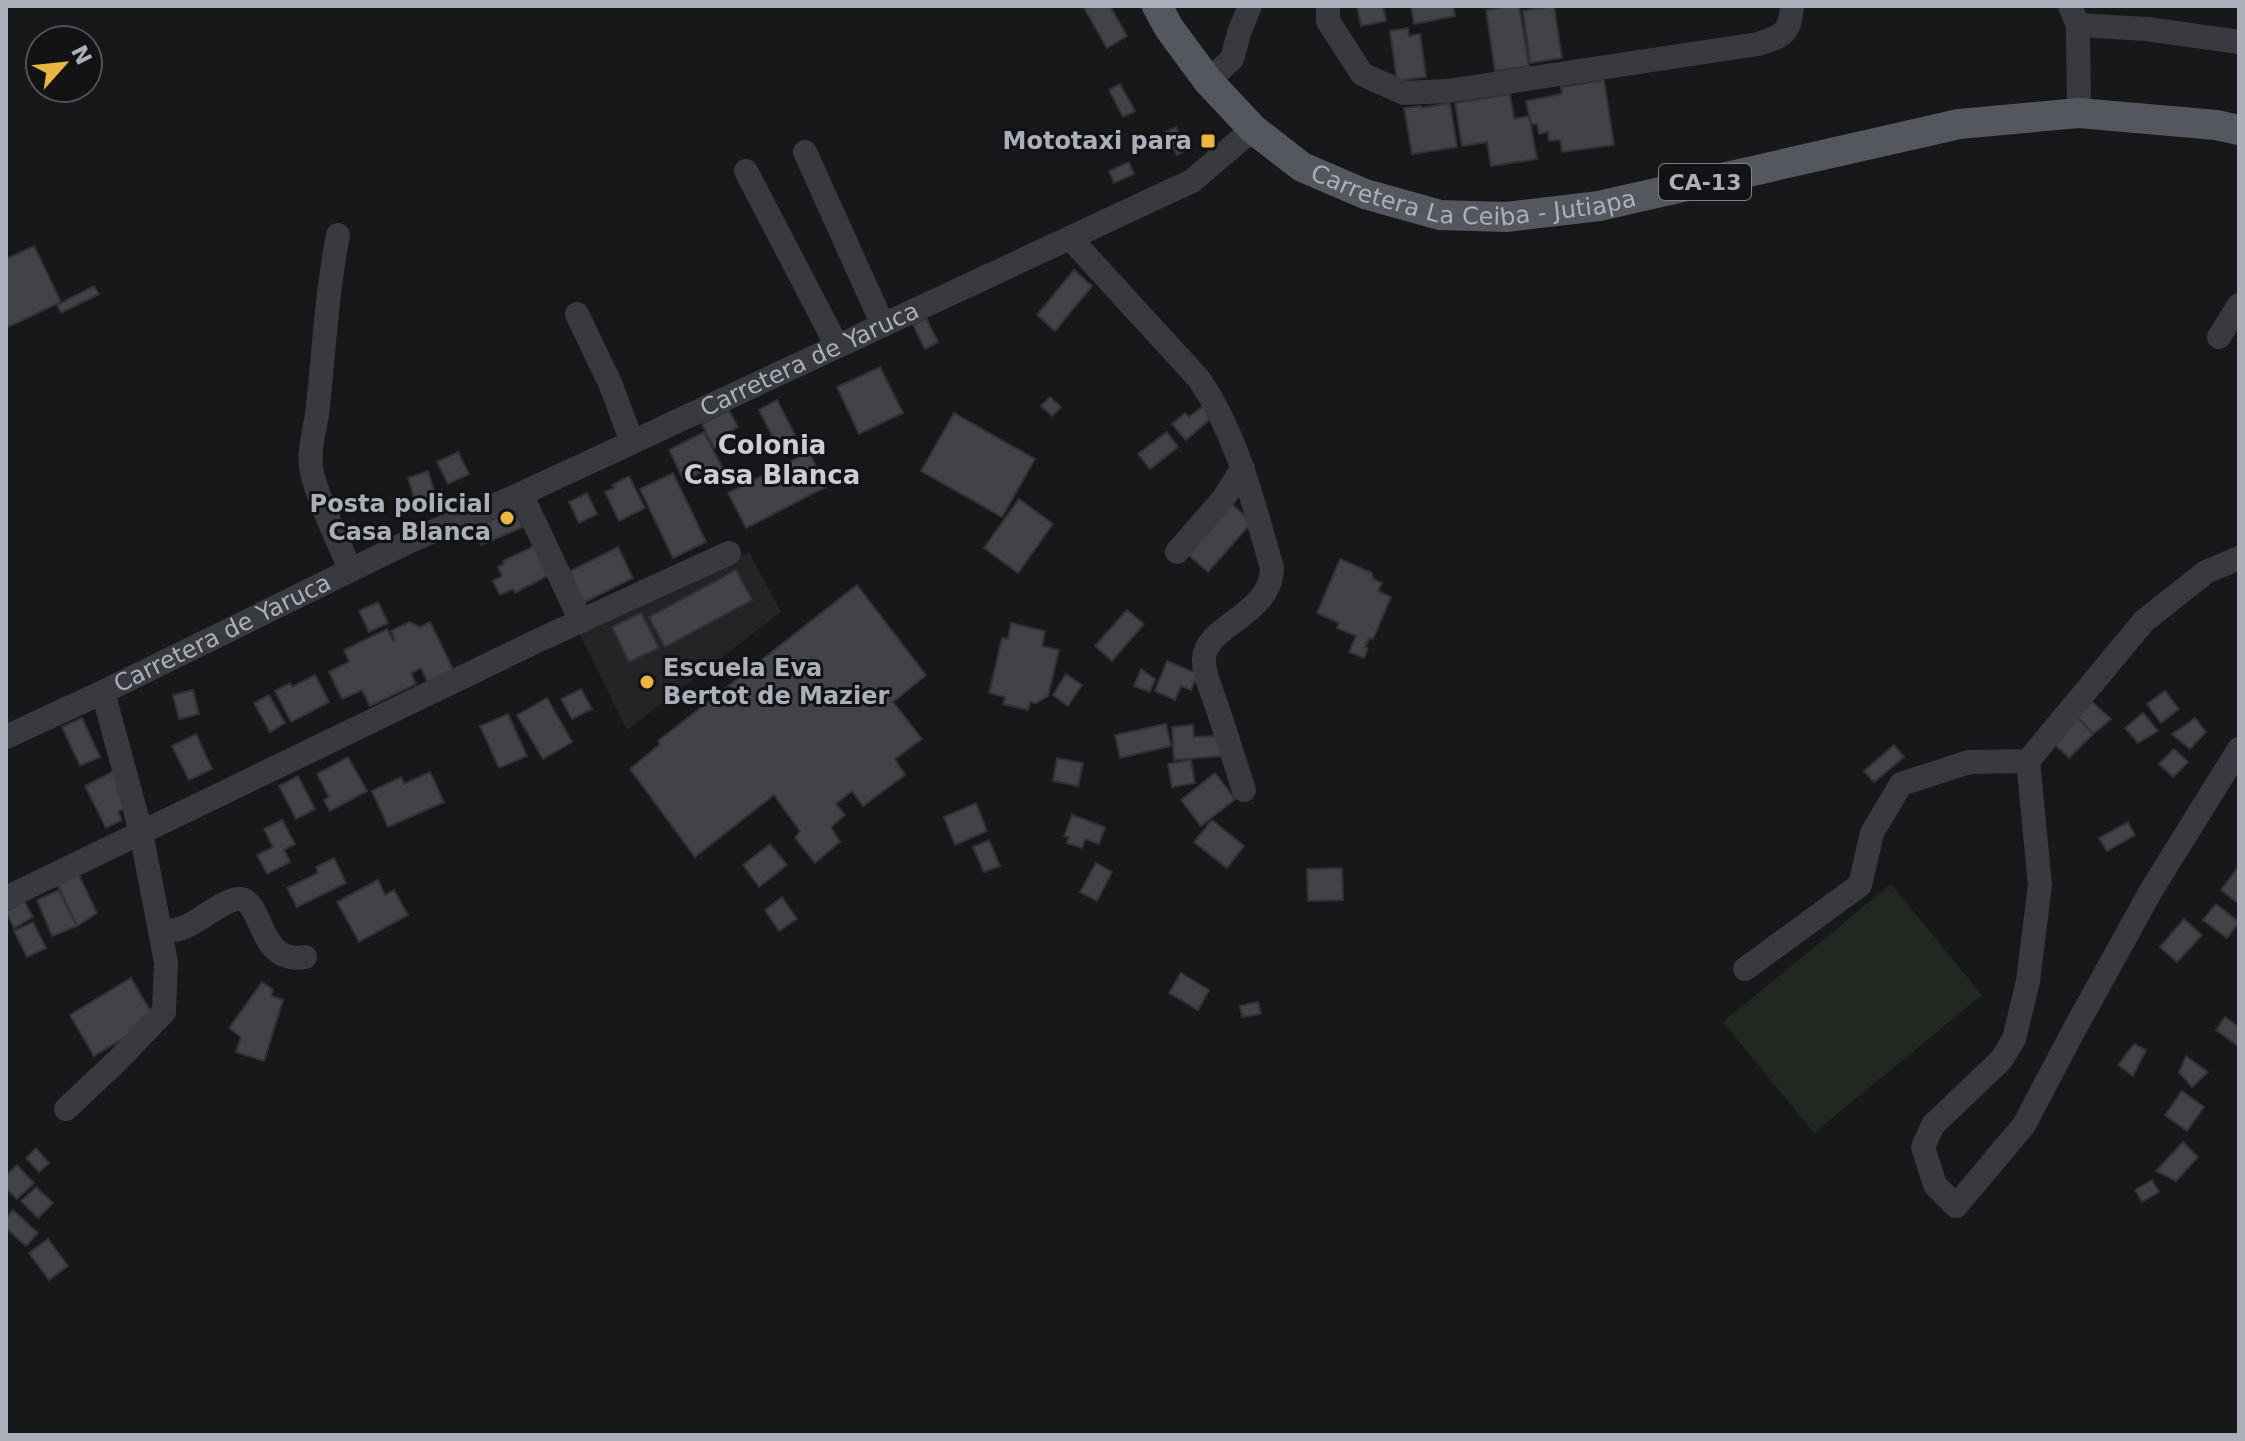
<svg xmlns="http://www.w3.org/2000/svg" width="2245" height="1441" font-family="'DejaVu Sans',sans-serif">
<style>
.built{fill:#242427}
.pitch{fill:#202821}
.building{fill:#424347;stroke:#323236;stroke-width:2}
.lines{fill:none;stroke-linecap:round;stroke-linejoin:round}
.minor{stroke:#393a3f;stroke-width:24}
.major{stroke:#55575e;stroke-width:30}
.poi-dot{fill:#eab540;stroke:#131315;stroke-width:3}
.labels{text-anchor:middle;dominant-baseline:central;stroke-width:6;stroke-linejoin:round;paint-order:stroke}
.shield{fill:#131315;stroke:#7d8088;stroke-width:2}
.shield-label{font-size:22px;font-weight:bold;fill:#abafb9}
.poi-label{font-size:24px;font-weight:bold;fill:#abafb9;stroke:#131315;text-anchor:end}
.street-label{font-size:24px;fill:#abafb9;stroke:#131315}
.neighbourhood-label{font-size:26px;font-weight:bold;fill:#ccced5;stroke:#131315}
</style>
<rect width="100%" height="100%" fill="#18181a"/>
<path class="built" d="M749,552l32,60 -154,118 -48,-97z"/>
<path class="pitch" d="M1891,884l91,111 -168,138 -91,-111z"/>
<g class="building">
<path d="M1088,6h22l17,30 -20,12 -23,-40z"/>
<path d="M1357,6h26l3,15 -25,5z"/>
<path d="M1411,6h42l2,10 -41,8z"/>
<path d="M1512,6h7l10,60 -34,5 -9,-61z"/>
<path d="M1554,6l8,52 -32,5 -7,-52z"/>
<path d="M1408,28l1,8 11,-2 6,43 -29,4 -7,-50z"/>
<path d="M1604,80l10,65 -52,7 -2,-12 -11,1 -1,-9 -9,2 -2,-10h-6l-5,-23 36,-7 -1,-7z"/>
<path d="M1120,84l15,27 -12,6 -14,-27z"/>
<path d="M1510,94l4,25 15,-3 8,43 -46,7 -4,-24 -25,4 -7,-43z"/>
<path d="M1450,103l7,44 -45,7 -8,-46 17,-2 1,2z"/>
<path d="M1176,127l11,23 -10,5 -11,-23z"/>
<path d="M1129,162l5,12 -20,9 -5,-12z"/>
<path d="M34,246l27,56 -55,26v-69z"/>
<path d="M1074,270l18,16 -37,45 -18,-16z"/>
<path d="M94,286l5,8 -38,19 -4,-8z"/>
<path d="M926,318l12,24 -13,7 -12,-24z"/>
<path d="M880,367l23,46 -44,21 -22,-47z"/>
<path d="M1050,397l11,10 -9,9 -11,-10z"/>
<path d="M777,400l18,35 -19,9 -17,-34z"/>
<path d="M1207,403l9,11 -30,26 -14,-16 13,-11 4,4z"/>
<path d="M729,410l9,17 -22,12 3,6 -5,3 -12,-24z"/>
<path d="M954,413l81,46 -33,58 -81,-46z"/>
<path d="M704,432l20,39 -15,8 -5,-8 -20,10 -15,-31z"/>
<path d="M1167,432l11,15 -28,22 -12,-15z"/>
<path d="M458,452l11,22 -21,10 -11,-22z"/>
<path d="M809,452l17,35 -80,41 -18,-35z"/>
<path d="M428,471l8,26 -20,7 -8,-26z"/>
<path d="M673,473l33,69 -33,16 -33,-69z"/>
<path d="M629,476l16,32 -26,13 -14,-29 9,-4 -2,-3z"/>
<path d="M587,493l10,21 -18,9 -10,-21z"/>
<path d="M1019,499l34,25 -35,49 -34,-25z"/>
<path d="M1229,502l23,20 -44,50 -23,-20z"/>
<path d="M514,509l9,18 -42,18 -7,-17z"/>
<path d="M534,546l15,29 -34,18 -2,-4 -13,6 -7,-14 9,-5 -4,-9 6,-3 -1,-3z"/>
<path d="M618,547l15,31 -52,26 -15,-31z"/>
<path d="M1340,559l32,14 1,6 9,4 -4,8 13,6 -18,42 -4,-1 -4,9 3,1 -4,10 -15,-6 7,-16 -19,-8 2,-5 -22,-10z"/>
<path d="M736,570l16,30 -87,47 -16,-30z"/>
<path d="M857,585l69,90 -33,27 29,37 -27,20 10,16 -42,31 -11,-15 -16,13 9,11 -14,12 9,15 -25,21 -20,-25 5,-7 -26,-36 -79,62 -65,-88 30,-25 -2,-3z"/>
<path d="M378,602l10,21 -19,9 -10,-21z"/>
<path d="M1127,610l17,14 -32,37 -17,-15z"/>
<path d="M641,613l18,35 -30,14 -17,-35z"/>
<path d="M409,622l11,5 10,-5 25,51 -26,12 -8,-17 -10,5 5,11 -46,22 -8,-16 -20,9 -13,-27 20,-10 -5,-12 43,-21 6,12 2,-1 -4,-9z"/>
<path d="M1011,623l34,8 -3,15 17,4 -11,46 -12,7 -6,-1 -2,8 -25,-6 2,-7 -16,-4 13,-55 6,1z"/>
<path d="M1167,661l31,13 -7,16 -10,-4 -6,14 -20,-9z"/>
<path d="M1141,669l14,10 -5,13 -16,-6z"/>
<path d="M1066,674l16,11 -14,21 -15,-11z"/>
<path d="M315,675l14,27 -38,20 -16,-31 15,-8 2,4z"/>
<path d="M581,689l11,20 -20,10 -11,-20z"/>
<path d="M193,690l6,24 -20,5 -6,-24z"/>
<path d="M2165,691l14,18 -18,14 -14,-19z"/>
<path d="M269,695l16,28 -15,9 -16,-29z"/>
<path d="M547,698l25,44 -29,17 -26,-44z"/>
<path d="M2090,700l21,19 -18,15 -16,-17z"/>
<path d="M2143,713l15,18 -20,12 -13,-15z"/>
<path d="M508,714l19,42 -28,12 -19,-42z"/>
<path d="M2077,717l16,17 -24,24 -17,-16z"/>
<path d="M82,718l18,39 -20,9 -18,-39z"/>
<path d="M2195,718l11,14 -16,17 -18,-15z"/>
<path d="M1166,724l5,22 -51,12 -5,-23z"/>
<path d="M1193,725l1,12 25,-1 2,20 -47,4 -2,-33z"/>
<path d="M196,734l16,35 -23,11 -17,-34z"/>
<path d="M1894,745l10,12 -30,25 -10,-11z"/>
<path d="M2174,749l14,13 -15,15 -14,-13z"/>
<path d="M348,757l19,34 -37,20 -6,-11 5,-3 -12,-23z"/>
<path d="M1057,758l26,5 -5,23 -25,-5z"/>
<path d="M1191,760l4,23 -23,4 -4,-23z"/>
<path d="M118,769l6,40 -6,3 4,8 -16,8 -21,-42z"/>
<path d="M430,772l14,30 -56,25 -16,-36 29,-14 3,7z"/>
<path d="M1215,773l20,26 -34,27 -20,-26z"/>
<path d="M298,776l17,33 -19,10 -17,-33z"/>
<path d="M976,803l11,28 -32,14 -11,-28z"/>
<path d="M1072,815l33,12 -6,17 -14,-5 -3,9 -15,-5 2,-6 -5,-1z"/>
<path d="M282,820l13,24 -11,6 6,12 -23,12 -10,-19 16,-8 -9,-18z"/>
<path d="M1212,820l32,26 -17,22 -33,-26z"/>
<path d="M2128,822l7,13 -28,16 -8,-13z"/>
<path d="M989,840l11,26 -16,6 -11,-25z"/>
<path d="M770,844l17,21 -28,22 -16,-22z"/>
<path d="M334,858l12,25 -49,24 -10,-19 31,-15 -2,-6z"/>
<path d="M1096,863l16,9 -15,29 -17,-9z"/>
<path d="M2239,866v38l-18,-14z"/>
<path d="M1342,868l1,32 -35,1 -1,-32z"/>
<path d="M76,869l21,44 -20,13 -20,-42z"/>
<path d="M378,880l7,15 9,-5 14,25 -49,27 -22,-40z"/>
<path d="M59,890l18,36 -25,10 -15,-36z"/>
<path d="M782,897l15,22 -18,12 -14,-21z"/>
<path d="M24,901l9,16 -19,11 -8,-16z"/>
<path d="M2216,904l23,18 -12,16 -24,-18z"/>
<path d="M2184,919l18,16 -25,27 -17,-15z"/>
<path d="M33,922l13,26 -19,9 -13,-26z"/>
<path d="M1181,973l28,17 -11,20 -29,-17z"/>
<path d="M131,978l24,41 -61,37 -24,-41z"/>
<path d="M262,982l11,8 -2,6 12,4 -19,61 -28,-9 5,-15 -12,-9z"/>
<path d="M1258,1002l3,12 -19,3 -2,-11z"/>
<path d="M2225,1017l14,10 -1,19 -22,-16z"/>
<path d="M2134,1044l12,6 -13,26 -15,-11z"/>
<path d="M2186,1056l22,16 -16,15 -13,-15z"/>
<path d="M2182,1091l22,16 -17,24 -22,-16z"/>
<path d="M2183,1142l15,15 -22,24 -20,-10z"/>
<path d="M36,1148l13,15 -10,9 -13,-14z"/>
<path d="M17,1165l17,18 -17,16 -11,-11v-12z"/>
<path d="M2152,1180l7,12 -17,10 -7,-12z"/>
<path d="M36,1187l17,16 -15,15 -17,-17z"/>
<path d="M13,1210l25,23 -12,13 -20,-18v-10z"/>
<path d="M48,1239l20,27 -19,14 -20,-27z"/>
</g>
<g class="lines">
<g class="minor">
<path d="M1328,6v15l34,53 42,19 43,-2 311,-47c25,-8 32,-10 34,-38"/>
<path d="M2070,6l8,19 1,88"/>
<path d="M2078,25l69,4 92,13"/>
<path d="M1208,81l24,-22 8,-29 10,-24"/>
<path d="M805,152l78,173"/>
<path d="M746,171l91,175"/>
<path d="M338,235c-11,57 -14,114 -20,171 -2,23 -11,44 -6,67 8,33 26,66 38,97"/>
<path d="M1070,238l129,141c39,57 54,124 73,189 0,47 -67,57 -68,91 -1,13 7,30 11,42 10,29 19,59 29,89"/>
<path d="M577,314l33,69 22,59"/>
<path d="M2219,337l20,-32"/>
<path d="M521,494l60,127"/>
<path d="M1177,552l46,-53 20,-31"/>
<path id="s1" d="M6,737l97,-45 305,-150 113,-48 671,-313 61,-52"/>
<path d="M2028,761l12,124 -12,96 -14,58 -13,21 -68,65 -10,22 12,38 21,21 68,-81 50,-95 78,-141 87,-140"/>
<path d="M6,898l531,-257 192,-88"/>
<path d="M161,932c8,-1 17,-2 24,-5 15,-6 42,-30 56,-28 23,5 17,66 64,58"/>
<path d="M1745,969l115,-84 12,-52 29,-49 68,-22 59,-1 116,-140 62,-49 33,-14"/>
<path d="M66,1109l52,-49 46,-48 2,-50 -25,-130 -38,-140"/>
</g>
<path class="major" id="s2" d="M1157,6l12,22 39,53 45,48 49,38 63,27 75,21 66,2 93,-11 360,-82 120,-11 137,12 23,5"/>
</g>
<g class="poi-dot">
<rect x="1200" y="133" width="16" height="16" rx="4"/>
<circle cx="507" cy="518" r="8"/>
<circle cx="647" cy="682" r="8"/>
</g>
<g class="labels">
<rect class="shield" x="1659" y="164" width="92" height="36" rx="6"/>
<g class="shield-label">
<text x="1705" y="182">CA-13</text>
</g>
<g class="poi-label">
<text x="1192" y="141">Mototaxi para</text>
<text x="491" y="504">Posta policial<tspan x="491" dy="28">Casa Blanca</tspan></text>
<text x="663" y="668" text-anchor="start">Escuela Eva<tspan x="663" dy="28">Bertot de Mazier</tspan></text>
</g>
<g class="street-label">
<text stroke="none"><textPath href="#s2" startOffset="396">Carretera La Ceiba - Jutiapa</textPath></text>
<text stroke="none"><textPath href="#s1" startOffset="888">Carretera de Yaruca</textPath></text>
<text stroke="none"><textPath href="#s1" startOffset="240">Carretera de Yaruca</textPath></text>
</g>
<g class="neighbourhood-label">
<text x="772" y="445">Colonia<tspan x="772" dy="30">Casa Blanca</tspan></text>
</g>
</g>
<rect width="2245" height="1441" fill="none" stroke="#abafb9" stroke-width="16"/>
<g transform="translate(64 64) rotate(63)"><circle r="38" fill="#131315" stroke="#505157" stroke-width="2"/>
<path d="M0-6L14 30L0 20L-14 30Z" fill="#eab540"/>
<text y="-12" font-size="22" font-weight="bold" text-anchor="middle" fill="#abafb9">N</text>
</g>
</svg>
